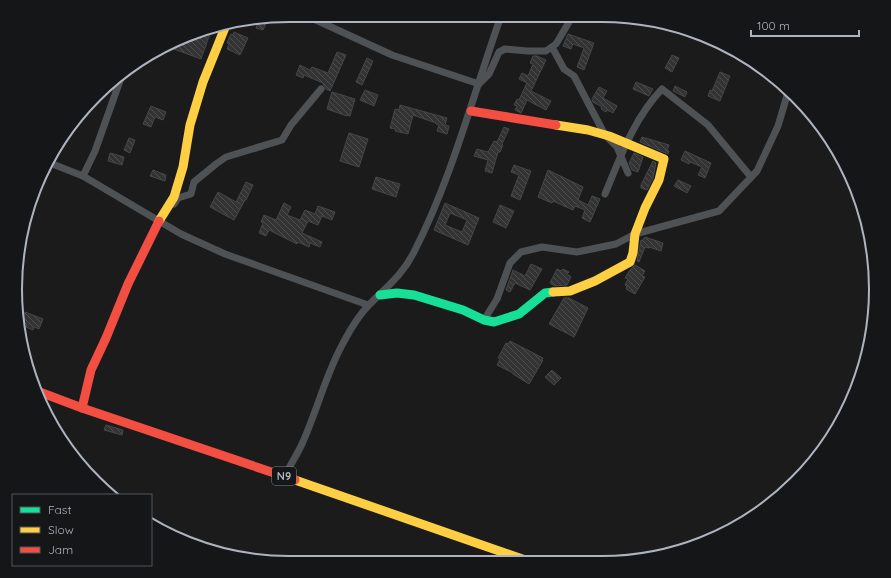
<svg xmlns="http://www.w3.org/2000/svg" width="891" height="578" font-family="Quicksand,sans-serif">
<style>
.building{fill:url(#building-back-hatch);stroke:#444648;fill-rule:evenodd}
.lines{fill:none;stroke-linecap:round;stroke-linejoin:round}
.street{stroke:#4f5255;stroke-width:7}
.fast{stroke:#16e098;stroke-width:9}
.slow{stroke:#ffcf43;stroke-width:9}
.jam{stroke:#f24e42;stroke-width:9}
.labels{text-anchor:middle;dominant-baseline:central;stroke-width:3.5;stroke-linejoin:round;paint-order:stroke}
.shield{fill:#151618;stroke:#7f858c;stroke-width:1}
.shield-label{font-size:11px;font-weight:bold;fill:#adb4bd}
.rim{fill:none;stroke:#adb4bd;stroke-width:2}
</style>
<defs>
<pattern id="building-back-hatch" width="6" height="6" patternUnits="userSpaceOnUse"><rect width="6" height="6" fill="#333334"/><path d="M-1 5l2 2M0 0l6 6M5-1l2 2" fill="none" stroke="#4e4e4f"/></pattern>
</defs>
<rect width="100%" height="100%" fill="#1b1b1c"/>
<g class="building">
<path d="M268,19l-5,11 -7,-2 3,-8z"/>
<path d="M212,28l-11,31 -30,-11 2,-4 28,-15z"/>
<path d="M234,32l14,6 -8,17 -13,-6 2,-5 -2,-1 4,-9 2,1z"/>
<path d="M568,34l26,9 -10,27 -7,-3 7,-19 -11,-4 -2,5 -8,-3z"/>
<path d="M337,52l9,3 -16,36 -4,-2 -3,-5v-1l-19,-8 -1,3 -7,-3 4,-10 10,5 2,-3 16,6z"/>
<path d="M672,55l7,3 -7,14 -7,-4z"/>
<path d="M533,56h4l9,4 -15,31 20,10 -5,9 -19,-10 -6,13 -6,-3 2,-4 -3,-1 3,-6 2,1 8,-17 -8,-4 3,-6 6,3 5,-12 -3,-1z"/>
<path d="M367,58l6,3 -11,24 -6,-3z"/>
<path d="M720,72l10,4 -10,25 -12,-5 2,-6 2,1z"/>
<path d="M636,82l17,7 -4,7 -16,-7z"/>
<path d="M675,86l12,6 -2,5 -12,-6z"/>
<path d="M599,87l8,4 -4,7 14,8 -4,7 -6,-3 -1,2 -5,-3 1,-2 -9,-5 -1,-3z"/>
<path d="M365,90l13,5 -4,11 -14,-6z"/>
<path d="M332,92l23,7 -5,17 -3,-1v1l-20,-7z"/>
<path d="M400,105l47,13 -2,7 4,1 -2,8 -10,-3 2,-6 -3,-1v-1l-23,-8 -5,19 -13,-3 1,-2 -6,-1 5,-19 4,1z"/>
<path d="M151,106l15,6 -3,8 -8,-3 -4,10 -8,-3z"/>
<path d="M504,127l5,2 -7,15 1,1 -3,7h-2l-6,21 -7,-2 3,-11 -14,-4 3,-7 11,3 6,-11 3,1z"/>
<path d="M349,133l19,6 -9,28 -19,-6z"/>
<path d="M642,137l27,8 -2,5 2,1 -1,3 -28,-12z"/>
<path d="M129,138l6,2 -5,13 -6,-3z"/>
<path d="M685,151l26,12 -6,15 -7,-3 4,-8 -12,-5 -1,2 -8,-4z"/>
<path d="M110,153l14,4 -2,8 -14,-4z"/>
<path d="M634,153l9,4 -5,15 -6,-2 -3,-7z"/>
<path d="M653,161l3,2 -3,15 -6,12 -6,-2v-3z"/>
<path d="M514,165l17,6 -11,29 -9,-4 8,-21 -8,-3z"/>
<path d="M153,170l13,5 -1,6 -15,-5z"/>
<path d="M548,170l35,17 -5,13 10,5 4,-9 8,3 -10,23 -8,-4 3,-8 -10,-4 -2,4 -20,-9 -1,2 -14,-6z"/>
<path d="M376,177l24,7 -4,13 -24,-8z"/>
<path d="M678,180l13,6 -4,7 -13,-7z"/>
<path d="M246,182l7,3 -7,15h-1l-11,20 -24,-13 8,-15 18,10z"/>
<path d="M284,203l7,4 -4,8 13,5 5,-10 10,4 3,-8 17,6 -3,8 -10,-4 -4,9 -10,-4 -6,12 20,9 -2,5 -10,-4 -1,4 -11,-5 -1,2 -28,-14 -3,6 -7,-3 4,-10 -2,-1 3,-7 12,5z"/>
<path d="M445,203l34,15 -11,27 -34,-15zM450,213l17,7 -5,12 -17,-7z"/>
<path d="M500,205l14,6 -8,17 -13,-6z"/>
<path d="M645,237l18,6 -2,8 -12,-4v1l-4,-1 -6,15 -2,-1 4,-21h2z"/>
<path d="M531,264l11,5 -12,21 -15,-7 -5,9 -4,-2 7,-20 12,6z"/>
<path d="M635,265l10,6 -3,5 3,1 -10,17 -9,-5 1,-2 -2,-2 3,-6 -3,-1 5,-8z"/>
<path d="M557,269l4,2 2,-2 6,3 -2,2 4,3 -4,8 -12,1 -5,-3z"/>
<path d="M564,298h5l19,10 -14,29 -25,-13z"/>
<path d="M25,312l18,7 -4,10 -5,-2 -1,3 -7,-3 1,-3 -6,-2z"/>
<path d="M510,341l33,17 -1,2h1l-14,24 -16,-10v-1l-16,-8 3,-6 -2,-1 8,-15 2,1z"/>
<path d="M552,370l9,8 -7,7 -9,-8z"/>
<path d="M106,425l17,5 -1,5 -18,-5z"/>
</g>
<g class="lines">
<g class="street">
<path d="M305,15l87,40 87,29 10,-10 10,-22 6,-3 22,2h19l10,-7 16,-27"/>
<path d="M552,47l12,22 10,7 31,59 12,12 11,26"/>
<path d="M50,163l33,13 98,58 44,20 143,51"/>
<path d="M83,176l12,-25 27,-76"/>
<path d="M605,194c15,-36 29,-76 57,-105l46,36 43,52"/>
<path d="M174,204l4,-6 13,-4 3,-12 22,-18 10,-7 56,-17 9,-15 30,-36"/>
<path d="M484,320l13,-21 13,-36 11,-11 21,-5 35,5 39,-8 19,-10 84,-23 38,-40 21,-45 11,-37"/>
<path d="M285,476c5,-11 12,-21 17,-32 14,-31 22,-63 37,-93 8,-16 17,-33 30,-46 17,-18 33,-29 45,-53 38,-74 59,-157 87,-236"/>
</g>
<path class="fast" d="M380,295l17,-2 17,2 49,15 21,10 10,2 25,-8 26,-21 8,-1"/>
<g class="slow">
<path d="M159,221l15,-24 9,-30 7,-42 13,-43 23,-57"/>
<path d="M553,292l17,-1 25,-10 35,-19 3,-9 2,-19 10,-26 14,-28 5,-21 -55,-23 -21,-6 -32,-5"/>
<path d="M295,480l236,82"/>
</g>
<g class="jam">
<path d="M471,111l85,14"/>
<path d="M37,391l45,17 213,72"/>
<path d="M82,408l9,-38 15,-32 22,-54 31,-63"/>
</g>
</g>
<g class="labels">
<rect class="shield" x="272" y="467" width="24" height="18" rx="3"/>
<g class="shield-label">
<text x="284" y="476">N9</text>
</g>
</g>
<path d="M0 0H891V578H0ZM289 22H602A267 267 0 0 1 869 289V289A267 267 0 0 1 602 556H289A267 267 0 0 1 22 289V289A267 267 0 0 1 289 22Z" fill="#151618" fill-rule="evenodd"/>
<path class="rim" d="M289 22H602A267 267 0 0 1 869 289V289A267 267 0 0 1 602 556H289A267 267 0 0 1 22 289V289A267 267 0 0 1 289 22Z"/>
<rect x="12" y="494" width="140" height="72" fill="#151618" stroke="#52555a"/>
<rect x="20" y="507" width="20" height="6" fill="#16e098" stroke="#52555a"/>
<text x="48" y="514" font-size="12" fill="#adb4bd">Fast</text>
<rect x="20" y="527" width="20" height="6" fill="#ffcf43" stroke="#52555a"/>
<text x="48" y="534" font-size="12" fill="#adb4bd">Slow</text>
<rect x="20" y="547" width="20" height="6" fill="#f24e42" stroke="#52555a"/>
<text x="48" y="554" font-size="12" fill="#adb4bd">Jam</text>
<path d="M751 30v6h108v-6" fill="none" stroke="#adb4bd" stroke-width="2"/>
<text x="757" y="30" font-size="12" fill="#adb4bd" stroke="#151618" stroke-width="3" paint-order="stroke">100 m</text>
</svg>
